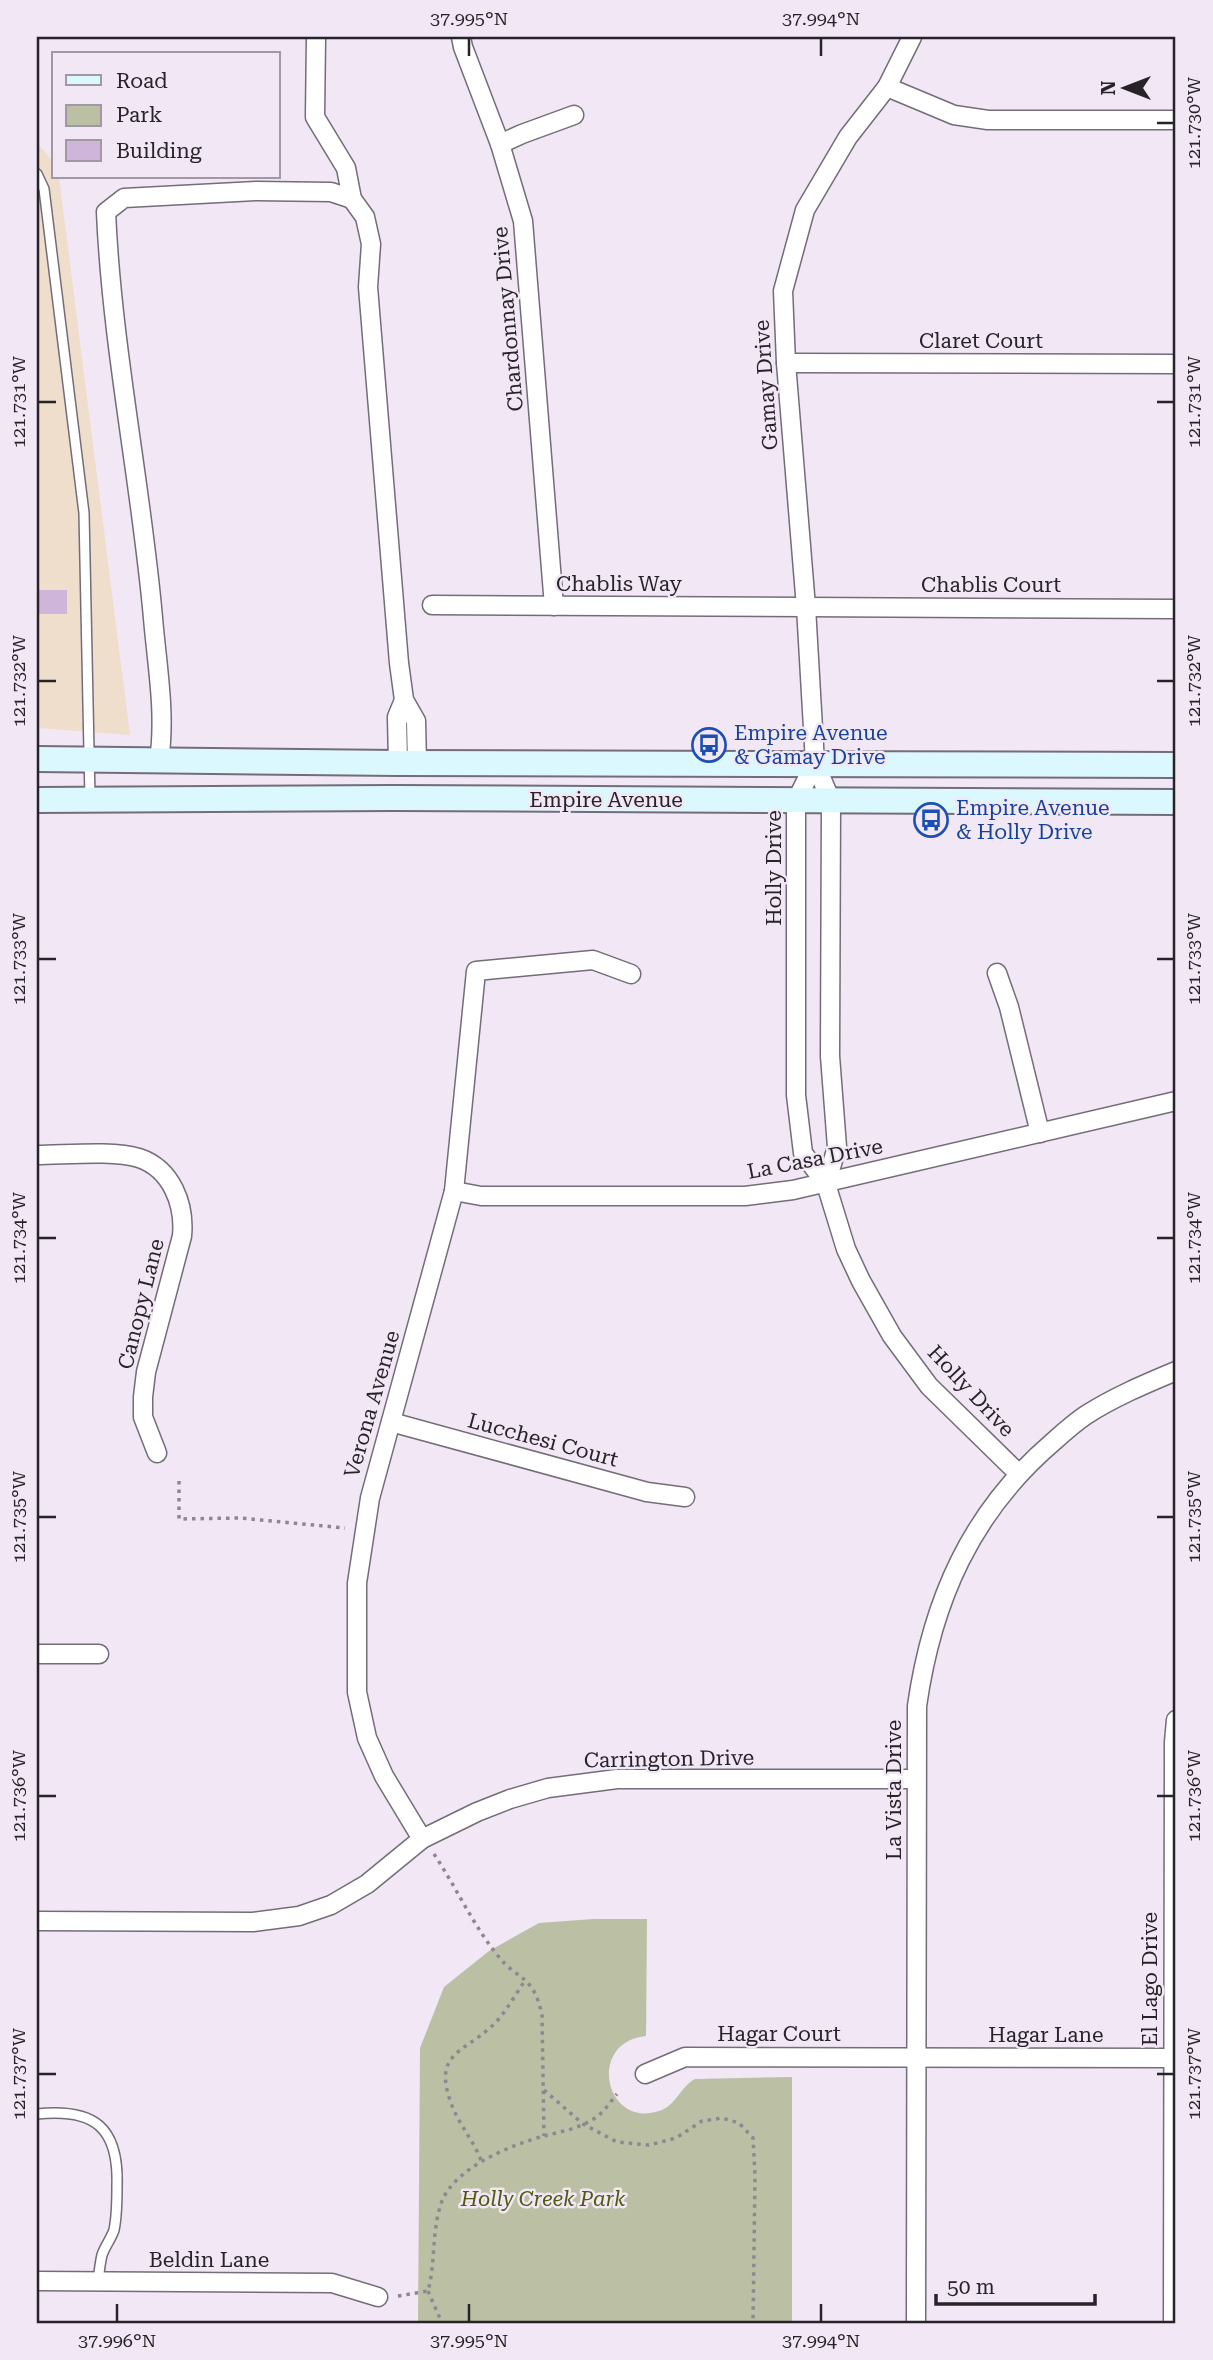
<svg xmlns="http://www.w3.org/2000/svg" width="1213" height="2360" font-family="'Roboto Serif',serif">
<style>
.commercial{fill:#f0decd}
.green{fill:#bbc0a4}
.building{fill:#d0b5db}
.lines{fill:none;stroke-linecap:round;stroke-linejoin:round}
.service-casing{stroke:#746c78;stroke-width:12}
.minor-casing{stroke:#746c78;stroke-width:21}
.secondary-casing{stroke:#746c78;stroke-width:28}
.path{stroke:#8e8791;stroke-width:3.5;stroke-dasharray:3.5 5;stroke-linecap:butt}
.service{stroke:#fff;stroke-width:9}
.minor{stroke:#fff;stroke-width:18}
.secondary{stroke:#dcf8ff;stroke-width:24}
.ticks{fill:none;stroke:#272328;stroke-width:2.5}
.labels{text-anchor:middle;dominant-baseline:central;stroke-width:5;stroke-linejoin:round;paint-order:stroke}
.street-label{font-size:21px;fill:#272328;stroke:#f1e7f5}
.transit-label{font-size:21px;fill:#164399;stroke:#f1e7f5;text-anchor:start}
.park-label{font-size:21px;font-style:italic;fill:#52580f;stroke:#f1e7f5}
.neatline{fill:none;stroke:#272328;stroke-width:2.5}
.ticks-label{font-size:18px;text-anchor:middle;fill:#272328}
</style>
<rect width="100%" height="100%" fill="#f1e7f5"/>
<path class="commercial" d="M37,143l17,20v14h5l71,558 -93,-7z"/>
<path class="green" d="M593,1919h54l-1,117c-60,6 -41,93 13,75 17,-5 21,-24 36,-32l97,-2v246h-374l2,-275 24,-61 45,-36 50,-28z"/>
<rect class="building" x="37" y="590" width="30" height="24"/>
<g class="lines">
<g class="service-casing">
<g id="service">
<path d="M37,174l7,15 40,324 6,286"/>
<path d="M37,2114c57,-6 82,13 80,72 0,14 0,30 -3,44 -3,9 -9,16 -12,25 -2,8 -3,18 -4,27"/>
</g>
</g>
<g class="minor-casing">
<g id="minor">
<path d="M316,37l-1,80 31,51 6,31"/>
<path d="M461,37l2,10 37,97 23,77 31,385"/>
<path d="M887,87l67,28 34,5h188"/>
<path d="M500,144l22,-10 52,-19"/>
<path d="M786,363l390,1"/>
<path d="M432,605l744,4"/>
<path d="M159,761c7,-48 -2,-95 -6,-143 -12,-136 -41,-269 -47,-406l18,-14 132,-7 75,1 21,7 13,18 6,27 -3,43 31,376 5,37 12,21 1,42"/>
<path d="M398,763l-1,-46 7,-17"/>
<path d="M815,763l-19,38v294l7,58 23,31 20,65 15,32 31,55 37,50 90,88"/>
<path d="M997,973l12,34 31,126"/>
<path d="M37,1155c28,0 76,-5 102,3 33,11 46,47 43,78l-36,136 -3,25v20l14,36"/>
<path d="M826,1184l11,-37 -7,-91 1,-255 -16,-38 -9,-156 -20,-244 -3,-72 22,-81 43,-73 39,-50 25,-50"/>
<path d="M454,1191l27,5h264l48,-6 383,-89"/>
<path d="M391,1422l256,70 38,5"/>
<path d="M37,1654h62"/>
<path d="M422,1839l-38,-63 -17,-38 -10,-46v-109l13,-85 84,-307 22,-220 117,-11 38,14"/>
<path d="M37,1921l216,1 46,-6 32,-11 36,-21 55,-45 55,-27 33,-13 38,-11 69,-9h299"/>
<path d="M645,2074l40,-17 491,1"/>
<path d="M37,2281l295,2 46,14"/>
<path d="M916,2323l1,-617c15,-105 54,-194 136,-264 10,-9 21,-19 33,-27 28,-18 59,-31 90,-44"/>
<path d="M1173,2323l1,-581 2,-22"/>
</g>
</g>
<g class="secondary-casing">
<g id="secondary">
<path d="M37,759l361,4 778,2"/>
<path d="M37,800l356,-2 783,4"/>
</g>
</g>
<g class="path">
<path d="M179,1481v38l61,-1 105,10"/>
<path d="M434,1854c22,33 39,71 64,102 21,26 35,18 44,59l2,121"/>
<path d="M544,2090l39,34 34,18 32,3 27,-7 26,-17 20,-3 17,5 14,15 2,37 -2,148"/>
<path d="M481,2160c-8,-20 -23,-37 -30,-57 -18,-49 11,-50 40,-76 14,-13 24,-32 35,-48"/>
<path d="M428,2291l14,32"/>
<path d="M398,2296l30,-5c8,-29 3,-60 14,-90 14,-34 69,-56 102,-65 19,-5 39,-8 55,-21 7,-6 12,-14 18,-21"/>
</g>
<use href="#service" class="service"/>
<use href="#minor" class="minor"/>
<use href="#secondary" class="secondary"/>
</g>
<path class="ticks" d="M469,38v18M821,38v18M1157,123h17M38,402h18M1157,402h17M38,681h18M1157,681h17M38,959h18M1157,959h17M38,1238h18M1157,1238h17M38,1517h18M1157,1517h17M38,1796h18M1157,1796h17M38,2074h18M1157,2074h17M117,2304v18M469,2304v18M821,2304v18"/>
<defs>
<g id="bus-ring" transform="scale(1.75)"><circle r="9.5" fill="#f1e7f5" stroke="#1a4fb4" stroke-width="1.5"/><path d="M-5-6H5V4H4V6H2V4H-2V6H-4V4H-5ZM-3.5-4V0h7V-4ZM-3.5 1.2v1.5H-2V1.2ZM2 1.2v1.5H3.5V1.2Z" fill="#1a4fb4"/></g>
</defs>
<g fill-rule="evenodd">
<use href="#bus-ring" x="709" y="745"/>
<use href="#bus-ring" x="931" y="820"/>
</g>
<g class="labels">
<g class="street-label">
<text transform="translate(508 319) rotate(-95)">Chardonnay Drive</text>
<text x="981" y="341">Claret Court</text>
<text transform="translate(766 385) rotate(-94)">Gamay Drive</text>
<text x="619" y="584">Chablis Way</text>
<text x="991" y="585">Chablis Court</text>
<text x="606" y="800">Empire Avenue</text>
<text transform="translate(774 868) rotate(-90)">Holly Drive</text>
<text transform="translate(815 1159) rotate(-11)">La Casa Drive</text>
<text transform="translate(141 1304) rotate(-76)">Canopy Lane</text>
<text transform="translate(971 1391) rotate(47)">Holly Drive</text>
<text transform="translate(372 1404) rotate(-74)">Verona Avenue</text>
<text transform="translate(543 1440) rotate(15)">Lucchesi Court</text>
<text transform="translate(669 1759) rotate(-1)">Carrington Drive</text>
<text transform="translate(894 1790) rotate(-90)">La Vista Drive</text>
<text transform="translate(1150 1979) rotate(-90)">El Lago Drive</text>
<text x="779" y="2034">Hagar Court</text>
<text x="1046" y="2035">Hagar Lane</text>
<text x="209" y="2260">Beldin Lane</text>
</g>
<g class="transit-label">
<text x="734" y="733">Empire Avenue<tspan x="734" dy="24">&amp; Gamay Drive</tspan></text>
<text x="956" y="808">Empire Avenue<tspan x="956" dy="24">&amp; Holly Drive</tspan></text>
</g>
<g class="park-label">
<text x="543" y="2199">Holly Creek Park</text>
</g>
</g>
<rect width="1213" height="2360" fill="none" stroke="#f1e7f5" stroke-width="77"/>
<rect x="52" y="52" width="228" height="126" fill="#f1e7f5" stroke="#a099a3" stroke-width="2"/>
<rect x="66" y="75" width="35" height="10" fill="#dcf8ff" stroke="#a099a3" stroke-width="2"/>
<text x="116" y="88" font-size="21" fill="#272328">Road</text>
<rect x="66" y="105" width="35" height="21" fill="#bbc0a4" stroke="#a099a3" stroke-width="2"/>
<text x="116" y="122" font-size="21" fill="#272328">Park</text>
<rect x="66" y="140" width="35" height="21" fill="#d0b5db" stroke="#a099a3" stroke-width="2"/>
<text x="116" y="158" font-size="21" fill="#272328">Building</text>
<g transform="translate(1125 88) rotate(270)" stroke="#f1e7f5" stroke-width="5" paint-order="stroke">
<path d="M0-5L12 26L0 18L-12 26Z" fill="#272328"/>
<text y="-10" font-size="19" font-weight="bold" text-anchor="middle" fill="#272328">N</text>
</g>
<path d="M936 2294v10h159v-10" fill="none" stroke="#272328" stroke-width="3.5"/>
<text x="947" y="2294" font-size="21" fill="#272328" stroke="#f1e7f5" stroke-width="5" paint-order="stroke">50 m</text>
<rect x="38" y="38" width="1136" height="2284" class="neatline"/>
<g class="ticks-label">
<text x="469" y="25">37.995°N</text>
<text x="821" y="25">37.994°N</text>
<text transform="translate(1194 123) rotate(-90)" y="6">121.730°W</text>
<text transform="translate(1194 402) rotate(-90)" y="6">121.731°W</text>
<text transform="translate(19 402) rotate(-90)" y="6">121.731°W</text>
<text transform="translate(1194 681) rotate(-90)" y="6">121.732°W</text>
<text transform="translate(19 681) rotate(-90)" y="6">121.732°W</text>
<text transform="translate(1194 959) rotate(-90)" y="6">121.733°W</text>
<text transform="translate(19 959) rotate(-90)" y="6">121.733°W</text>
<text transform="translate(1194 1238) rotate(-90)" y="6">121.734°W</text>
<text transform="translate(19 1238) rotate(-90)" y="6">121.734°W</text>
<text transform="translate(1194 1517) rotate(-90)" y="6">121.735°W</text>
<text transform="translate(19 1517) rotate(-90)" y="6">121.735°W</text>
<text transform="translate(19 1796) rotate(-90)" y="6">121.736°W</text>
<text transform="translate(1194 1796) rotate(-90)" y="6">121.736°W</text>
<text transform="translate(19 2074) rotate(-90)" y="6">121.737°W</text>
<text transform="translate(1194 2074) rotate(-90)" y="6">121.737°W</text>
<text x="117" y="2347">37.996°N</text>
<text x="469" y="2347">37.995°N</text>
<text x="821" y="2347">37.994°N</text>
</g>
</svg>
